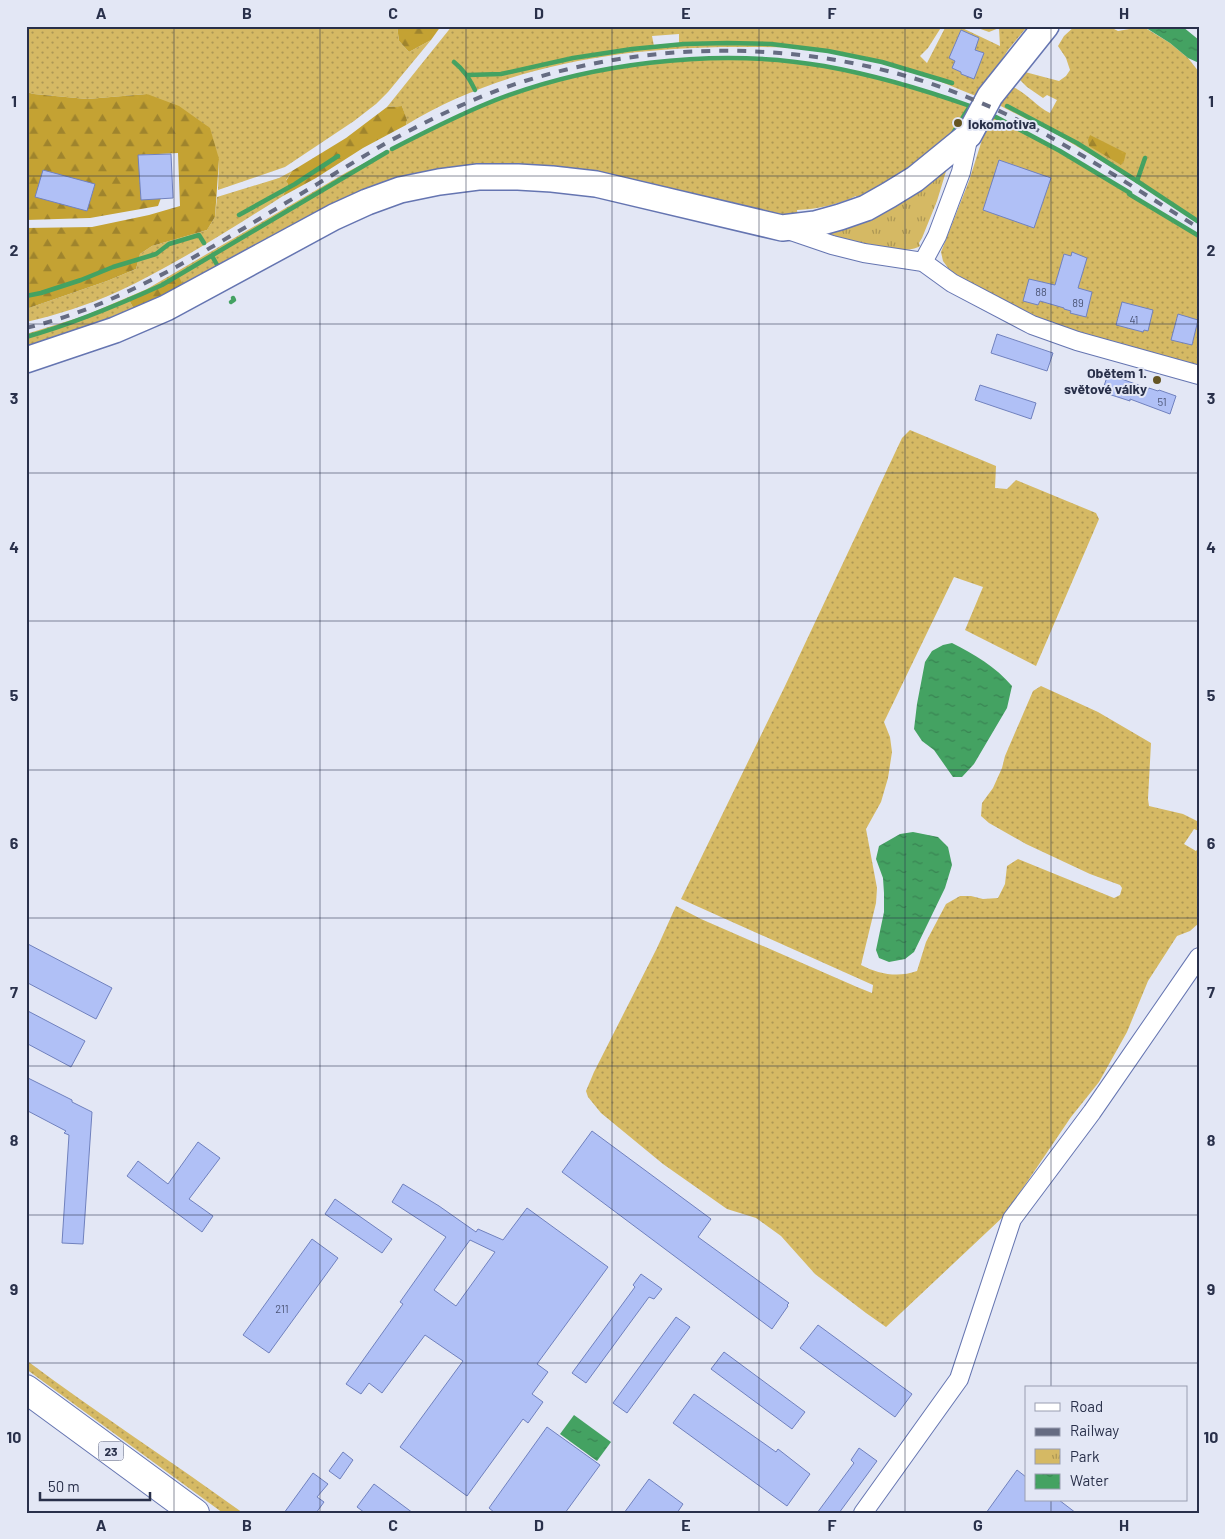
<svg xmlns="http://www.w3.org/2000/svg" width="1225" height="1539" font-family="Barlow,sans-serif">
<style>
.grass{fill:url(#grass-dots);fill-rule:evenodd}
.forest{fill:url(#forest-firs)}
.park{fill:url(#park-tufts)}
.water{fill:url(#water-ripples)}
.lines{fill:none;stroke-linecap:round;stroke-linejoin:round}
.stream{stroke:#44a262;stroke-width:4.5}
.building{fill:#b0c0f6;stroke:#7081be;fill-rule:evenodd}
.street-casing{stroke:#6575b1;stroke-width:20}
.secondary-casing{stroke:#6575b1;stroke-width:28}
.primary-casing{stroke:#6575b1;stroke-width:30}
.street{stroke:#fff;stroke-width:18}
.secondary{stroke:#fff;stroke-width:25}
.primary{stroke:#fff;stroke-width:28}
.rail{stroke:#666c82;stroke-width:4;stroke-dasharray:9 9;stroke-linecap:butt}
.grid{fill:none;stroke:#29304a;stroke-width:1;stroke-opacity:0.55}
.poi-dot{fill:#655522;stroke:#e3e7f5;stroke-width:2}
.labels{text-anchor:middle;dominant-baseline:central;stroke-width:4;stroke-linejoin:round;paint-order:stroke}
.number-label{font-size:11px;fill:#4b5475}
.shield{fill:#e3e7f5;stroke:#61677d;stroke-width:1}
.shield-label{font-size:12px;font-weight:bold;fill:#29304a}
.poi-label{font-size:14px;font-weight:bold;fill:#29304a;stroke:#e3e7f5;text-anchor:start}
.neatline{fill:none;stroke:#29304a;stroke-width:2}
.grid-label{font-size:16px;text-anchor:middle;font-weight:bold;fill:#29304a}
</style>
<defs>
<pattern id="grass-dots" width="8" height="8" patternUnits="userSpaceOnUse" patternTransform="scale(1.25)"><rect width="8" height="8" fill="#d5b964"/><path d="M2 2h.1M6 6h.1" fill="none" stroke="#ad9754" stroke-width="1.8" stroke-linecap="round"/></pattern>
<pattern id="forest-firs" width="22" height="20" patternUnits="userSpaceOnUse" patternTransform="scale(1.25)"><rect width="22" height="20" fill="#c4a233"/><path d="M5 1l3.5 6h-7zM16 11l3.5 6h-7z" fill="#9f842d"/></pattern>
<pattern id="park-tufts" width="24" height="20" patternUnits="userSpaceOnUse" patternTransform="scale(1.25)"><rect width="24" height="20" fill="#d5b964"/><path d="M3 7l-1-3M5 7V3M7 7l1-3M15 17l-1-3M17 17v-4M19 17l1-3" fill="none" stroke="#ad9754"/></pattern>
<pattern id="water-ripples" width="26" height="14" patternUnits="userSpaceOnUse" patternTransform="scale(1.25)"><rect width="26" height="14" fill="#44a262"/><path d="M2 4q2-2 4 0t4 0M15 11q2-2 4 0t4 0" fill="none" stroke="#398453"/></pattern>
</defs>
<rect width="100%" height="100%" fill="#e3e7f5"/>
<g class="grass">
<path d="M26,26h352l5,3v-3h14l2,15 10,11 22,-12 -43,52 -12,12 -22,17 -69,46 -67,23 1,-31 -72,-65 -60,5 -53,-5 -8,-2z"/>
<path d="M452,26h490l-14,22 -8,8 7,7 19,-37h12l42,20 -1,-18 -10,4 -17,-6h54v2l-18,22 -22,35 -8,7 1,5c-22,-8 -42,-18 -64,-25 -28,-10 -58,-18 -88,-21 -27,-4 -55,-4 -83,-4 -114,-1 -239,17 -338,78l1,-4 -5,-15 -15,1zM679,34v10l-25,2 -2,-10z"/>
<path d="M1075,26h33l10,5 17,-3 12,1 23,14 18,15 11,14v151c-47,-30 -94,-61 -143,-89 -20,-11 -41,-20 -61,-31l18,-16c14,6 23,19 37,26l7,-13 -10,-5 -4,3 -16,-11 -8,-8 6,-7 34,9 7,-5 4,-6 -4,-12 -8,-12 6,-10z"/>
<path d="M727,58l54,3 41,5 56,11 52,15 44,16 -14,22 -99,73 -5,-7c-18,9 -39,13 -59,14l1,7h-16l-321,-45 -297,130 14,-27 -49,25 5,9 -64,25 -44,14v-14l58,-18 63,-27 200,-117 45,-23 90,-43 49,-17 50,-14 53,-10 53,-5z"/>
<path d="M991,115l69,36 139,85v130l-148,-42 -31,-10 -69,-42 -8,-11 -2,-9 28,-71 18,-57z"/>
<path d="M292,171l-6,9 2,4 -5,12c-54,34 -108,69 -166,96 -29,13 -60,23 -91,30v-13l81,-28 29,-12 4,-15 12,-8 55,-16 8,-13 2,-20 62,-19z"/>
<path d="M910,430l86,36 -1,22 12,1 9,-9 80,33 3,6 -63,147 -71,-36 18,-43 -29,-10 -70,145 6,15 2,15 -4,26 -7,24 -15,27 11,59 -1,15 -15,62c17,9 37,13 56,6l9,-29 20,-38 14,-8h11l12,3 15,-1 7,-14 2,-18 11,-7 96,39 6,-3 2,-7 -2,-3 -30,-11 -64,-30 -37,-21 -8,-7 1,-13 11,-15 9,-20 3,-12 28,-65 8,-5 57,26 53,31 -3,56 1,7 34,8 16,8v9l-5,-2 -10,15 12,7 3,-4v76l-9,8 -13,5 -29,45 -21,51 -28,50 -28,35 -67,99 -118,111 -20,-14 -51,-39 -34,-38 -25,-18 -29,-9 -64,-45 -62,-51 -13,-16 -2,-6 8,-19 63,-124 19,-42 25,13 156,68 15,6 1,-8 -192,-86 104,-213 117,-248z"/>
<path d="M26,1360c71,53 145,101 217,153h-20l-197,-144z"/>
</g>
<g class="forest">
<path d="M397,26h44l-10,14 -22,12 -10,-11z"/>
<path d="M26,92l8,2 53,5 60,-5 32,12 31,22 9,31 -4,58 -8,13 -55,16 -12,8 -4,15 -29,12 -81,28v-81l66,-1 57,-12 31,-9 -2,-53 -39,2 2,44 20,-1 -3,8 -68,12 -64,2z"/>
<path d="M402,106l5,14 -1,5 -43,23 -47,30 -33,18 5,-12 -2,-3 6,-10 54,-33 41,-31z"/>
<path d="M1090,135l36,18 -2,8 -3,4 -32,-19 -1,-6z"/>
<path d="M178,275l5,10 -23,13 -26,11 -5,-9 33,-15z"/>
</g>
<path class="park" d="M947,168l-10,33 -15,37 -3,5 1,3c-17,12 -80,-6 -101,-11z"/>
<g class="water">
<path d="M1143,26l40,1 16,13v23l-11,-5 -18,-15z"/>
<path d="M952,643c22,11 44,24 60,43l-5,22 -33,56 -12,13h-9l-19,-27 -12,-9 -8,-12 3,-25 8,-42 7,-11 11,-6z"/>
<path d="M913,832l25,5 10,10 4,18 -7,23 -31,64 -9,7 -16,3 -10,-4 -3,-8 8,-38v-19l-1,-15 -7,-19 3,-13 21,-12z"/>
<path d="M574,1415l37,27 -14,19 -37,-27z"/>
</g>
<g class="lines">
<g class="stream">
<path d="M454,62c10,8 15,16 21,28"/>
<path d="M468,75l33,-1 72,-16 59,-9 52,-5 43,-1 44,1 57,7 54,11 70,21"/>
<path d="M1007,106l70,37 60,38 62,41"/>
<path d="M989,120l5,-4 66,35 70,42"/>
<path d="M392,149c29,-15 59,-30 89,-43 102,-43 234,-59 343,-40 50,9 98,23 146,40l-17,27"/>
<path d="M1137,181l8,-23"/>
<path d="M1129,194l70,42"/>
<path d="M239,215l56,-31 43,-28"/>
<path d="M212,256l8,14"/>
<path d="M26,296l15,-3 40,-13 32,-13 43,-13 13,-10 30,-9 5,8"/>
<path d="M231,302l3,-2 -1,-2"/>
<path d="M26,337c47,-13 92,-32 136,-52l225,-133"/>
</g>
</g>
<g class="building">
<path d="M961,30l18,8 -4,12 9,3 -10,26 -13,-5v-2l-9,-4 3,-7 -6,-3z"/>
<path d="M171,154l2,44 -32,2 -3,-45z"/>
<path d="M999,160l52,18 -17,50 -51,-18z"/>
<path d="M43,170l52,14 -8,27 -52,-14z"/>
<path d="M1072,252l15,6 -9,30 14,4 -6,25 -16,-4 1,-2 -7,-2v-1l-24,-7 -2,4 -15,-4 6,-22 26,6 9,-31 7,2z"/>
<path d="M1122,302l31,8 -5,21 -4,-1 -1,2 -27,-7z"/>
<path d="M1178,314l20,6 -6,25 -21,-5z"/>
<path d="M997,334l56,19 -6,18 -56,-18z"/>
<path d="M1108,374l41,15v-1l9,3 1,-1 17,6 -6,18 -40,-15v2l-28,-9z"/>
<path d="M980,385l56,18 -5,16 -56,-19z"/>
<path d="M26,943l86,45 -16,31 -70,-37z"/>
<path d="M26,1010l59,31 -14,26 -45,-24z"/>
<path d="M26,1077l46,23v2l20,10 -9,132 -21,-1 7,-108 -5,-2 2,-2 -40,-21z"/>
<path d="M592,1131l119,88 -13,18 91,66 -2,2 1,1 -16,23 -210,-157z"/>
<path d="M198,1142l22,16 -31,41 24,17 -11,16 -75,-56 11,-15 30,23z"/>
<path d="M403,1184l36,22 37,26 2,-3 25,11 24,-32 81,59 -71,97 11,8 -16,22 11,8 -15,21 -5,-4 -56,77 -67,-49 63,-86 -38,-26 -43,58 -13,-10 -8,11 -15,-10 57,-80 -3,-2 46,-65 -54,-35zM470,1240l25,12 -39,54 -22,-16z"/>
<path d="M335,1199l57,40 -10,14 -57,-39z"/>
<path d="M312,1239l26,19 -69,95 -26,-18z"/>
<path d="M641,1274l21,15 -8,10 -5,-2 -63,86 -14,-10 63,-86 -2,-2z"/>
<path d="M676,1317l14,10 -63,86 -14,-10z"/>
<path d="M818,1325l94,69 -17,23 -95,-69z"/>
<path d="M724,1352l81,60 -13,17 -81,-60z"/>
<path d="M694,1394l82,58 2,-3 32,25 -23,32 -114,-83z"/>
<path d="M547,1427l53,38 -35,48h-70l-6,-5z"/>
<path d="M859,1448l18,13 -38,52h-22l37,-50 -3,-3z"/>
<path d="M343,1452l10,8 -13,19 -11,-8z"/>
<path d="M1017,1470l9,7v23h33l17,13h-90z"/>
<path d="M313,1473l15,11 -11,13 7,5 -8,11h-32z"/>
<path d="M649,1479l34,25 -6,9h-53z"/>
<path d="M374,1484l39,29h-48l-8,-6z"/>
</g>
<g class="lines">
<g class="street-casing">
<g id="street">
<path d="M788,230l44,15 32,8 59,9 29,21 80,42 45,16 122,34"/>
<path d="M923,262l14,-26 24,-64 8,-37"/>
<path d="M863,1513l96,-134 53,-160 80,-107 107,-155"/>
</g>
</g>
<g class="secondary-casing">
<path id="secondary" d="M26,360l89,-30 51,-22 168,-91 33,-15 33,-12 39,-8 39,-5h40l34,2 44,5 186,44 33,-4 25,-7 26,-9 23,-13 26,-16 54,-44 21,-39 56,-70"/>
</g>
<g class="primary-casing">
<path id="primary" d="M26,1389l169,124"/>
</g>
<use href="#street" class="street"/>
<use href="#secondary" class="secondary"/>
<use href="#primary" class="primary"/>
<path class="rail" d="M26,328c80,-19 150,-60 220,-101 46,-28 93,-56 140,-84 45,-24 90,-47 139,-62 147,-46 312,-40 454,21 78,33 148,82 220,126"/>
</g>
<path class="grid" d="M174,26v1487M320,26v1487M466,26v1487M612,26v1487M759,26v1487M905,26v1487M1051,26v1362M26,176h1173M26,324h1173M26,473h1173M26,621h1173M26,770h1173M26,918h1173M26,1066h1173M26,1215h1173M26,1363h1173M1051,1500v13"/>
<g class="poi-dot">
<circle cx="958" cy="123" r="5"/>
<circle cx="1157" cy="380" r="5"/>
</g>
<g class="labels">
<g class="number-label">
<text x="1041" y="291">88</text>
<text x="1078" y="302">89</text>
<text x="1134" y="319">41</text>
<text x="1162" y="401">51</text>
<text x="282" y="1308">211</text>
</g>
<rect class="shield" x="98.5" y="1441.5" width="25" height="19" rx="4"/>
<g class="shield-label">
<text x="111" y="1451">23</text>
</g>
<g class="poi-label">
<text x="968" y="123">lokomotiva</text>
<text x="1147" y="372" text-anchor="end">Obětem 1.<tspan x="1147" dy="16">světové války</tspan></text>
</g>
</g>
<rect width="1225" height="1539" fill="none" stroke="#e3e7f5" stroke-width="55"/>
<rect x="1025" y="1386" width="162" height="115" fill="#e3e7f5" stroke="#999eb1"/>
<rect x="1035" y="1403" width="25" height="8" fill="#ffffff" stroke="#999eb1"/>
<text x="1070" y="1412" font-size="15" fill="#29304a">Road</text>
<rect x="1035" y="1428" width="25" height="8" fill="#666c82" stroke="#999eb1"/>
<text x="1070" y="1436" font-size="15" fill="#29304a">Railway</text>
<rect x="1035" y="1449" width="25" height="15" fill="url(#park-tufts)" stroke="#999eb1"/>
<text x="1070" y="1462" font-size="15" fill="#29304a">Park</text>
<rect x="1035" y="1474" width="25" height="15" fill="url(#water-ripples)" stroke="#999eb1"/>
<text x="1070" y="1486" font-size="15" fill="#29304a">Water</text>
<path d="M40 1492v8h110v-8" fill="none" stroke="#29304a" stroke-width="2.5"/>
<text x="48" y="1492" font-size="15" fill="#29304a" stroke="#e3e7f5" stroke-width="4" paint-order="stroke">50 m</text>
<rect x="28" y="28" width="1170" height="1484" class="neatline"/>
<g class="grid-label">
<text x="101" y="19">A</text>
<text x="247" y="19">B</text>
<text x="393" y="19">C</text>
<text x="539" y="19">D</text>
<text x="686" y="19">E</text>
<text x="832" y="19">F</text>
<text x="978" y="19">G</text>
<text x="1124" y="19">H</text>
<text x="14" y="107">1</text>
<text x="1211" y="107">1</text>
<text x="14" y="256">2</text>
<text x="1211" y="256">2</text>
<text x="14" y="404">3</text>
<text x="1211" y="404">3</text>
<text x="14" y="553">4</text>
<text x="1211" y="553">4</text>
<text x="14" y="701">5</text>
<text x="1211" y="701">5</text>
<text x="14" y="849">6</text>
<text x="1211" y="849">6</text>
<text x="14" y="998">7</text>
<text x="1211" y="998">7</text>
<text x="14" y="1146">8</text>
<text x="1211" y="1146">8</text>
<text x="14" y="1295">9</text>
<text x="1211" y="1295">9</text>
<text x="14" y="1443">10</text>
<text x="1211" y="1443">10</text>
<text x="101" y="1531">A</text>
<text x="247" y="1531">B</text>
<text x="393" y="1531">C</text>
<text x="539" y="1531">D</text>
<text x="686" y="1531">E</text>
<text x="832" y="1531">F</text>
<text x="978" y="1531">G</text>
<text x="1124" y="1531">H</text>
</g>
</svg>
